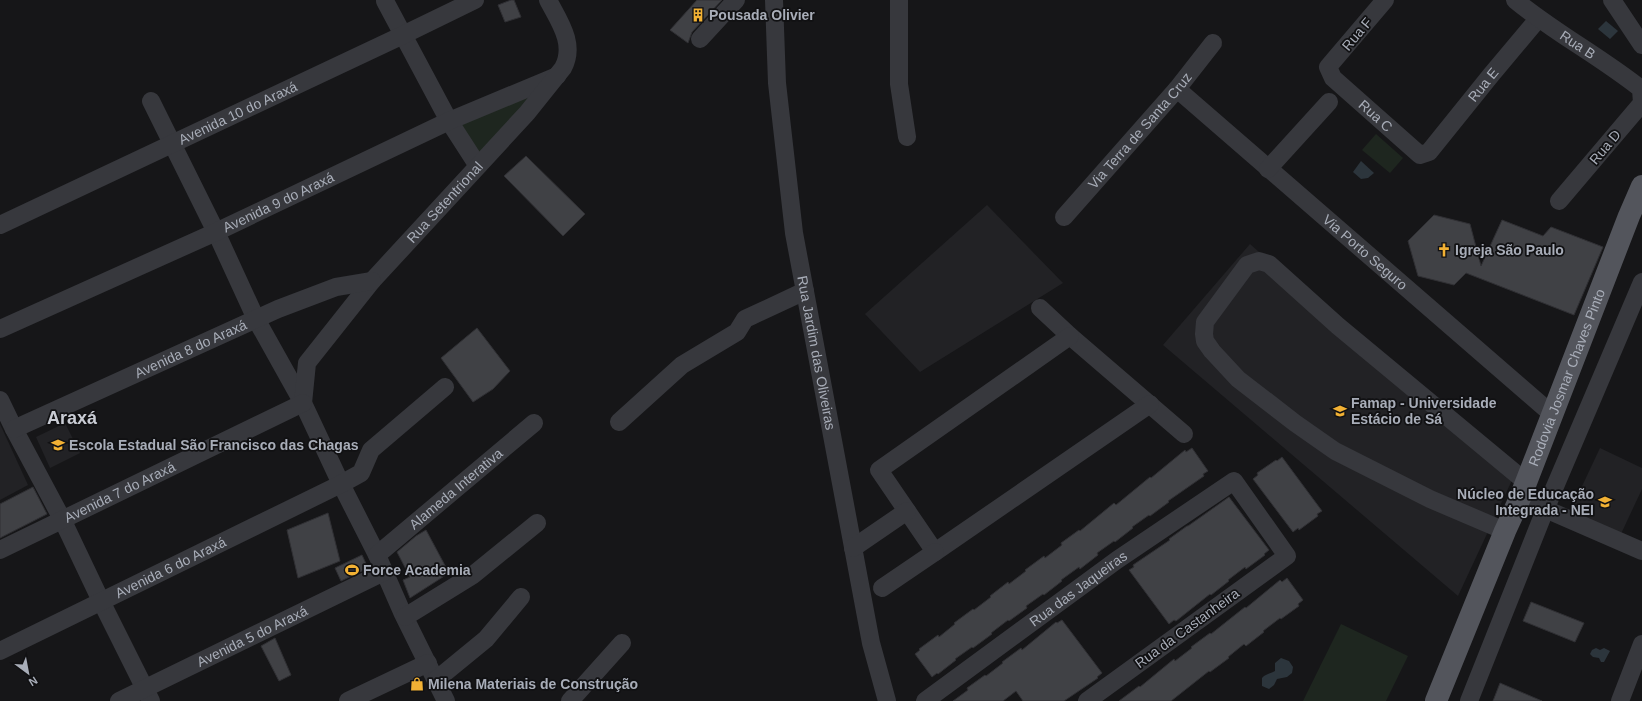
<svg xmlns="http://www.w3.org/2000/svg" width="1642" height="701" font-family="Arial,sans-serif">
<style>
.built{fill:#222225}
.green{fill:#1e261f}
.water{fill:#2c353c}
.building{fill:#404145;stroke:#303034}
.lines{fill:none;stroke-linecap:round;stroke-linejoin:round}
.minor{stroke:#37383d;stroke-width:18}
.major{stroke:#53555c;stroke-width:22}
.labels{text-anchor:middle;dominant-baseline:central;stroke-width:3.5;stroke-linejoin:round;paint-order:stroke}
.poi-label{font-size:14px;font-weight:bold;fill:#a8adb8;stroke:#111113;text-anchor:start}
.street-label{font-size:14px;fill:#a8adb8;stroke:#111113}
.district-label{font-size:18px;font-weight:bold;fill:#c9ccd4;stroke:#111113}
</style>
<rect width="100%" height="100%" fill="#161618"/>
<g class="built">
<path d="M987,205l76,78 -143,89 -55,-58z"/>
<path d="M1250,244l263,234 -55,118 -295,-251z"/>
<path d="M65,423l15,30 -30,15 -14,-31z"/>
<path d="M0,424l28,61 -28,15z"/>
<path d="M1600,448l42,20v21l-22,47 -52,-20z"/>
</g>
<g class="green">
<path d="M535,93l-57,62 -17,-30z"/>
<path d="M1376,134l27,24 -13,15 -28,-23z"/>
<path d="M1341,624l67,32 -22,45h-83z"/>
</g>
<g class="water">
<path d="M1606,21l12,10 -8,8 -12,-10z"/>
<path d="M1361,161l13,12 -6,5 -7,1 -8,-7z"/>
<path d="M1596,648l4,2 4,-2 6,3 -6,11h-3l-2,-4 -6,-1 -3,-3 2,-4z"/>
<path d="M1281,658l8,3 4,6 -1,6 -5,4 -10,2 -3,6 -5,4 -7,-3v-8c3,-4 8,-4 13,-7v-8z"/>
</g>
<g class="building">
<path d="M511,0h3l7,17 -16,5 -7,-17z"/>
<path d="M697,0h25l-30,32 -4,11 -18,-13z"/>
<path d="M526,156l59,58 -22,22 -59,-60z"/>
<path d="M1434,215l36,9 11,42 21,-46 41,16 8,-9 52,20 -29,68 -108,-42 -12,12 -36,-9 -10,-35z"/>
<path d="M477,328l33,43 -17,18 -20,13 -32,-44z"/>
<path d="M1192,448l16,23 -5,3 1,2 -36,25 1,1 -19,14 -1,-1 -17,12 1,1 -18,14 -1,-1 -17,12 1,2 -18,14 -1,-2 -18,13 1,1 -18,14 -1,-1 -17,12 1,2 -18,13 -1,-1 -17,13 1,1 -19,14 -1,-1 -17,12 1,1 -18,14 -1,-1 -5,4 -17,-23 5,-4 -1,-1 19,-14 1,2 16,-13 -1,-1 19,-14 1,1 17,-13 -1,-1 18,-14 1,2 17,-13 -1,-1 19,-14 1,2 17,-13 -1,-2 18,-13 1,1 34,-28 2,2 34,-28 1,1 34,-28 1,2z"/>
<path d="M1282,457l40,54 -5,3 1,2 -19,14 -1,-2 -5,4 -40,-53 5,-4 -1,-2 19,-13 1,1z"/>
<path d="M33,487l14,27 -47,24v-34z"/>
<path d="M1229,497l40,53 -5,4 1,1 -19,14 -1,-2 -17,13 1,1 -18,14 -1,-1 -34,27 -2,-1 -5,4 -40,-54 5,-3 -1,-2 37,-25 -1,-1 18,-13h1z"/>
<path d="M328,513l12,48 -42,17 -11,-48z"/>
<path d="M426,530l23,43 -39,25 -7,-18 7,-3 -13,-25 19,-16z"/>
<path d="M362,555l6,13 -27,13 -6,-13z"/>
<path d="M1287,578l16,22 -5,4 1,2 -18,13 -1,-1 -17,13 1,1 -18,14 -2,-2 -16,13 1,1 -19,14 -1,-1 -38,30h-52l20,-15 1,1 34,-28 1,2 17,-13 -1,-1 19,-14 1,1 34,-27 1,1 34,-28 2,2z"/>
<path d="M1531,602l53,21 -9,19 -52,-21z"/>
<path d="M1062,620l40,53 -5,4 1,1 -34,23h-41l-7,-10 -13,10h-50l15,-11 -1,-2 18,-13 1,1 17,-13 -1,-1 19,-14 1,2 34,-28 1,1z"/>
<path d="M275,638l16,37 -12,6 -18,-35z"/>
<path d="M1500,683l42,18h-49z"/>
</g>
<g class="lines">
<g class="minor">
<path id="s1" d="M774,0l3,83 17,150 77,410 16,58"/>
<path d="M899,0v84l8,53"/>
<path id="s2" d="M1385,0l-57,67 5,11 87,77 9,-3 62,-77 47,-56"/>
<path id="s3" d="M1515,0c40,33 86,57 126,89l1,14 -83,98"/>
<path d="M1612,0l30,45"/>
<path d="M385,1l64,120 29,45"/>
<path d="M700,39l36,-39"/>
<path id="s4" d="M1177,89l376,326"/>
<path d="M151,101l65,131 40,87 47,84 38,81 36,71 25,57 44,89"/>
<path d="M1268,169l61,-67"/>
<path id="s5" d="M1064,217l113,-128 36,-46"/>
<path id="s6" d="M0,225l403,-190 72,-35"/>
<path d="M1040,308l30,28 114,98"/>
<path id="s7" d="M0,329l216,-97 233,-111 108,-45"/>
<path d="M1070,336l-191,134 56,82 215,-148"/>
<path d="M0,400l14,29 48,90 39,82 50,100"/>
<path id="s8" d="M303,403l4,-40 65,-82 155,-168 36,-45c13,-24 -4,-47 -15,-68"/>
<path d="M619,422l63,-57 55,-33 8,-13 60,-28"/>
<path id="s9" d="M14,429l264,-120 58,-22 36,-6"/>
<path d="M1520,498l122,53"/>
<path d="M1505,531l-75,-32 -95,-48 -40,-28 -57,-44 -26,-28 -7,-10 -1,-7 1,-12 42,-57 12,-4 10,3 69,62 188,156"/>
<path d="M853,548l54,-37"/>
<path id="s10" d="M0,550l303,-147"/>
<path id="s11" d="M377,555l157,-132"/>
<path d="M882,588l53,-36"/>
<path d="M405,617l68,-42 64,-52"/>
<path id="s12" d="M0,651l341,-167 20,-11 10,-23 74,-63"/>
<path d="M436,680l50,-41 35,-42"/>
<path id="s13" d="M119,701l265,-129"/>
<path d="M348,701l80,-38"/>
<path d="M570,701l52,-58"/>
<path id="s14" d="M925,701l192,-141 117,-79 53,75 -200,145"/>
<path d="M1469,701l76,-191 97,-228"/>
<path d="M1620,701l22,-57"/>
</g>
<path class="major" id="s15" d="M1436,701l69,-170 15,-33 109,-282 13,-30"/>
</g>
<defs>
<g id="building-bare" transform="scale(1.08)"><path d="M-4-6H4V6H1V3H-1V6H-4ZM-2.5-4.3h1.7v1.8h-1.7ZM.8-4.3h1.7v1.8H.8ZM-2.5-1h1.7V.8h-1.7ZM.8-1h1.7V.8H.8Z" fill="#f2b134" stroke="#111113" stroke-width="2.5" paint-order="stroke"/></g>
<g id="church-bare" transform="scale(1.08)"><path d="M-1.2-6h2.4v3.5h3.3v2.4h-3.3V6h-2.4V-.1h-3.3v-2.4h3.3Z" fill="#f2b134" stroke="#111113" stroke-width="2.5" paint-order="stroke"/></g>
<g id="university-bare" transform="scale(1.08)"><path d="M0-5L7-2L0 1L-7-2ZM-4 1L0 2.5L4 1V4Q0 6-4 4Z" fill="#f2b134" stroke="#111113" stroke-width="2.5" paint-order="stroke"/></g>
<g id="school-bare" transform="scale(1.08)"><path d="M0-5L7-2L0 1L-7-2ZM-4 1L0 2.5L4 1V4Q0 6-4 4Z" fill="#f2b134" stroke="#111113" stroke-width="2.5" paint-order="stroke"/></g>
<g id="stadium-bare" transform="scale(1.08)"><path d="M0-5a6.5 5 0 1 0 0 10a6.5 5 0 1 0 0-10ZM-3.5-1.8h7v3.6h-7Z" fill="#f2b134" stroke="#111113" stroke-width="2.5" paint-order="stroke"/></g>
<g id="shop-bare" transform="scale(1.08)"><path d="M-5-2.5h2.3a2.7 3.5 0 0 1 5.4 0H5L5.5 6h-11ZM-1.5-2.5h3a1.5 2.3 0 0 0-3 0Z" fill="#f2b134" stroke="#111113" stroke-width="2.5" paint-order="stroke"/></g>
</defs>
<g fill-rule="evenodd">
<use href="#building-bare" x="698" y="15"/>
<use href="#church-bare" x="1444" y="250"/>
<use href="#university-bare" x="1340" y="411"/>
<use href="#school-bare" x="58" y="445"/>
<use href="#school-bare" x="1605" y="502"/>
<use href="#stadium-bare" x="352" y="570"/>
<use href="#shop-bare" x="417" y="684"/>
</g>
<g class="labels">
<g class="poi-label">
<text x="709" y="15">Pousada Olivier</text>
<text x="1455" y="250">Igreja São Paulo</text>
<text x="1351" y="403">Famap - Universidade<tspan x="1351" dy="16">Estácio de Sá</tspan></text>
<text x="69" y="445">Escola Estadual São Francisco das Chagas</text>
<text x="1594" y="494" text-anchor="end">Núcleo de Educação<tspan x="1594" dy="16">Integrada - NEI</tspan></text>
<text x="363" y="570">Force Academia</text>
<text x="428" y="684">Milena Materiais de Construção</text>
</g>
<g class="street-label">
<text transform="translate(1357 34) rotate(-50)">Rua F</text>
<text stroke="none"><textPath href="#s3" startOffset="77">Rua B</textPath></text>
<text stroke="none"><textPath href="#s2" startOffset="312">Rua E</textPath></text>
<text stroke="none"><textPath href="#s6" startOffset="263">Avenida 10 do Araxá</textPath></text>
<text stroke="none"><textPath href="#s2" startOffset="157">Rua C</textPath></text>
<text stroke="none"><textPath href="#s5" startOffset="115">Via Terra de Santa Cruz</textPath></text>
<text transform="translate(1605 147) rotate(-50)">Rua D</text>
<text stroke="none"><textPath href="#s7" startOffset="306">Avenida 9 do Araxá</textPath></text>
<text stroke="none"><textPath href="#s8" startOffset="252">Rua Setentrional</textPath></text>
<text stroke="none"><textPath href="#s4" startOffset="249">Via Porto Seguro</textPath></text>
<text stroke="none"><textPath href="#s9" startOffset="194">Avenida 8 do Araxá</textPath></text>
<text stroke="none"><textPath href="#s1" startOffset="356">Rua Jardim das Oliveiras</textPath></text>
<text stroke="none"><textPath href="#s15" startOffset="349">Rodovia Josmar Chaves Pinto</textPath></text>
<text stroke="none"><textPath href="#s11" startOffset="103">Alameda Interativa</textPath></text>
<text stroke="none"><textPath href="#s10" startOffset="133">Avenida 7 do Araxá</textPath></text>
<text stroke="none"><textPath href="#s12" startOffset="190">Avenida 6 do Araxá</textPath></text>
<text stroke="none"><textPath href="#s14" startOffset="190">Rua das Jaqueiras</textPath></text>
<text transform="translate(1187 628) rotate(-36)">Rua da Castanheira</text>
<text stroke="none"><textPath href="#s13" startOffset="148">Avenida 5 do Araxá</textPath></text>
</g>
<g class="district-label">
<text x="72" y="418">Araxá</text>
</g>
</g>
<g transform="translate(28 673) rotate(148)" stroke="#111113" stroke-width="3" paint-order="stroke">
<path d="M0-3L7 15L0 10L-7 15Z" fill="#a8adb8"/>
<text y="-6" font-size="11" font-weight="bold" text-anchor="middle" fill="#a8adb8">N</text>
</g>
</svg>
